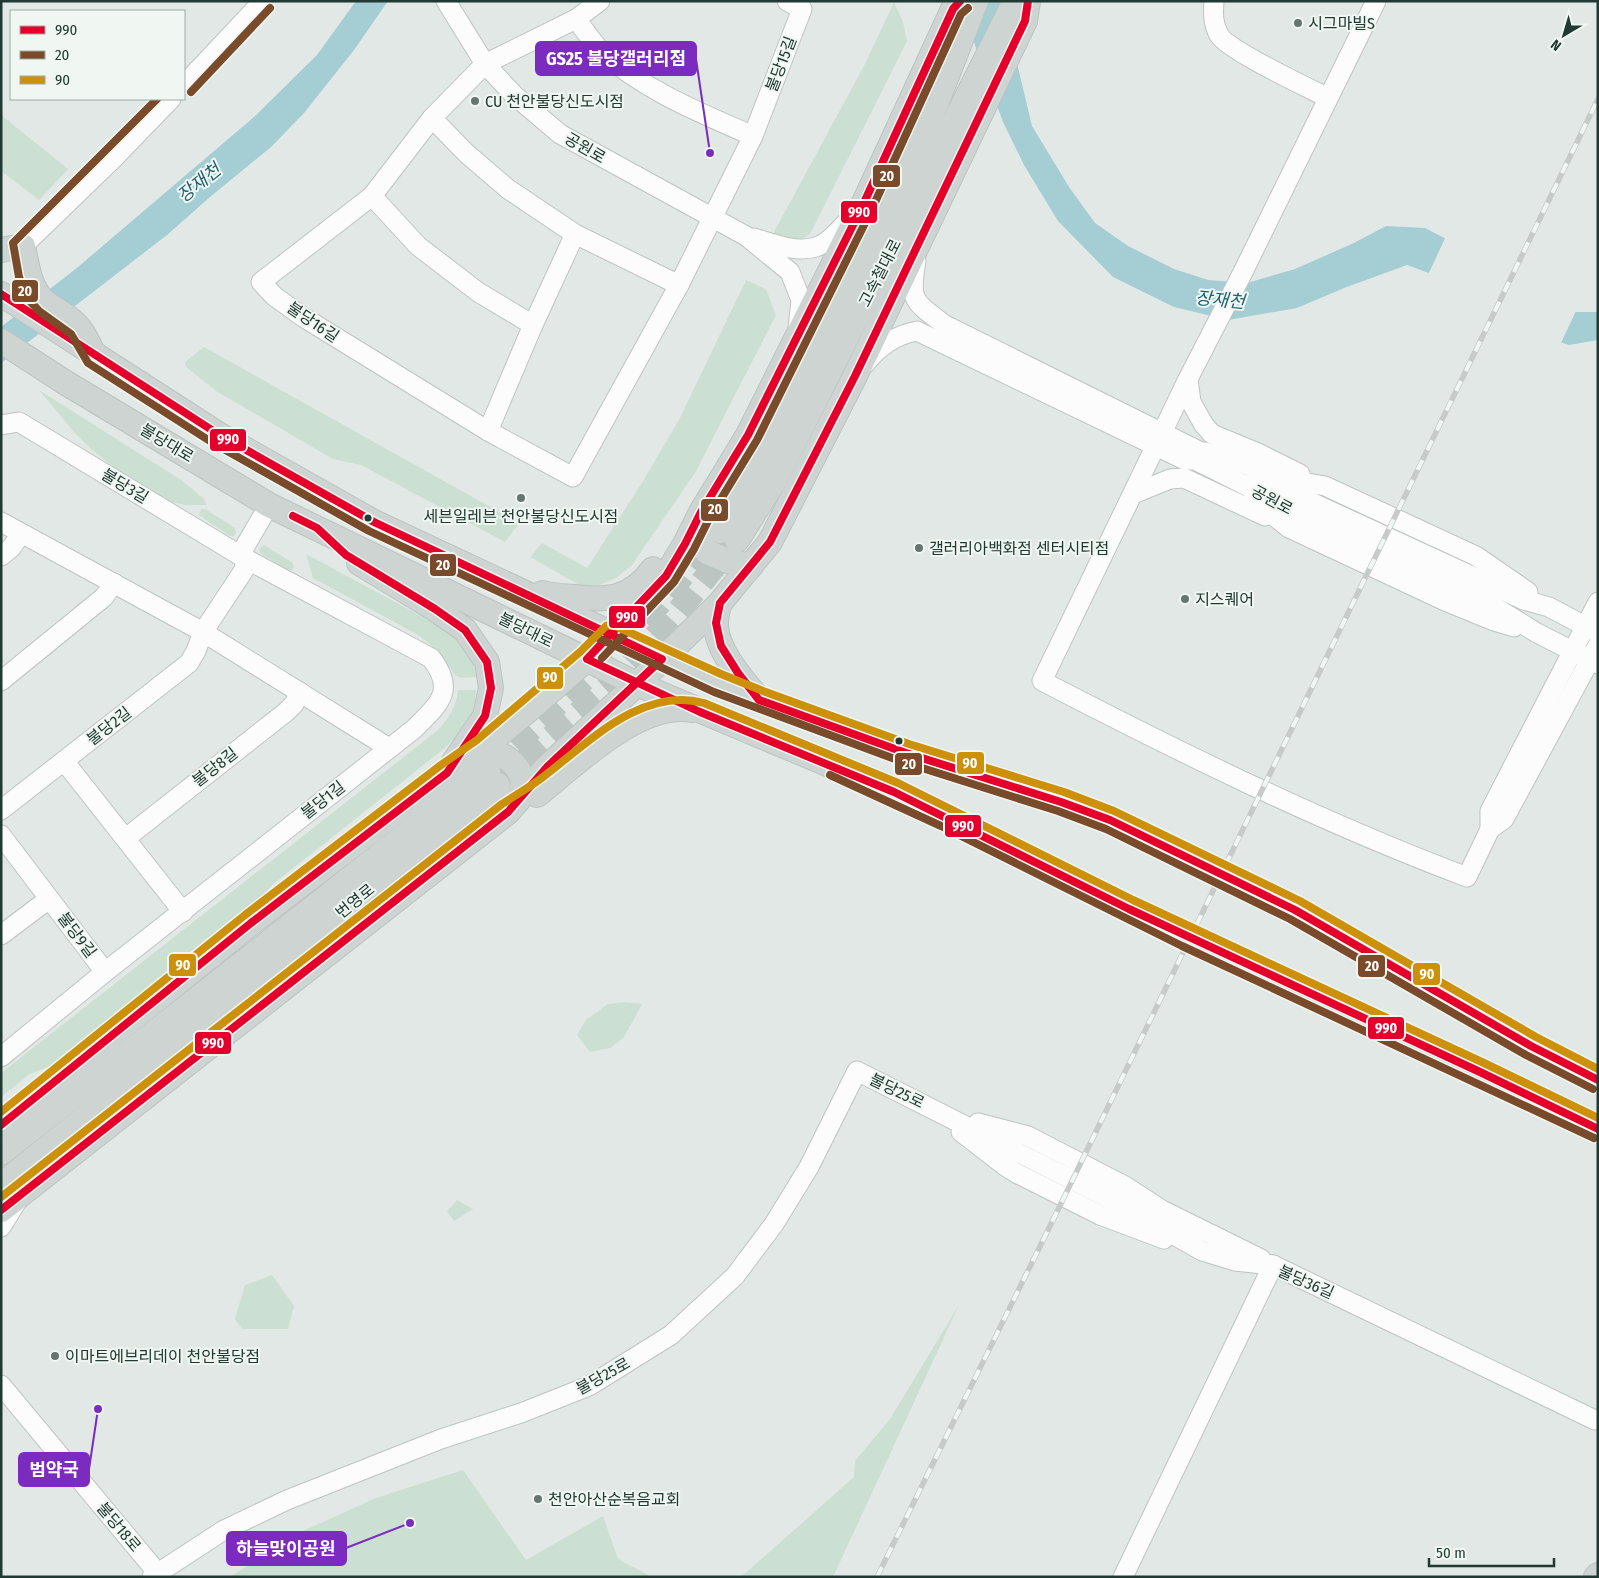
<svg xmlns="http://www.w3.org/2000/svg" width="1599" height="1578" font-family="'Fira Sans Condensed','Noto Sans KR',sans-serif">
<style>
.green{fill:#cbe0d2}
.water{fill:#a4cdd4}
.pier{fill:#e2e8e5}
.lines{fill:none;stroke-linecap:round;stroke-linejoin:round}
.major-tunnel{stroke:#bbc5c1;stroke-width:24;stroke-dasharray:24 12;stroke-linecap:butt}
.minor-casing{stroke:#bfc4c2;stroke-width:21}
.major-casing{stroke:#bcc4c1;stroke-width:26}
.minor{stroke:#fbfcfb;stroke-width:19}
.major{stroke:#cdd4d2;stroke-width:24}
.rail-casing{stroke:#c6cac9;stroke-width:5.5}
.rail{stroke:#f0f7f3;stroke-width:4;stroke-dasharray:11;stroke-linecap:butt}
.bus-1-casing{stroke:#f0f7f3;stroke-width:11}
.bus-2-casing{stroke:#f0f7f3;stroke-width:11}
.bus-3-casing{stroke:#f0f7f3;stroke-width:11}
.bus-1{stroke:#e4002b;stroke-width:8}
.bus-2{stroke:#7a4b2a;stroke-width:8}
.bus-3{stroke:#cc900a;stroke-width:8}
.poi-dot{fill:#657671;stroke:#f0f7f3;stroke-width:2}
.bus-dot{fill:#213933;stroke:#f0f7f3;stroke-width:2}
.labels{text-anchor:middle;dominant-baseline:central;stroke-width:4;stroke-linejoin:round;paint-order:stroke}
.poi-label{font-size:16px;fill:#213933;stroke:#f0f7f3;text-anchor:start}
.street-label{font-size:16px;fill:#213933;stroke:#f0f7f3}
.water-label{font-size:18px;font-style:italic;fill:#1f6271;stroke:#f0f7f3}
.leader{fill:none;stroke:#7b2cbf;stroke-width:2}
.callout-dot{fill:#7b2cbf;stroke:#f0f7f3;stroke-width:2}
.callout{fill:#7b2cbf;stroke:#7b2cbf;stroke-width:2}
.callout-label{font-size:18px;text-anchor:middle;font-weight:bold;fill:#fff}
.line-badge{stroke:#f0f7f3;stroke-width:2}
.badge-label{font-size:14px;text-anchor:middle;font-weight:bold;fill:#fff}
</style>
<rect width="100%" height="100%" fill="#e2e8e5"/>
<g class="green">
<path d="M894,2l9,20 4,19 -97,193c-14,10 -23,7 -37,0l92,-170z"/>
<path d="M1,115l67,54 -29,31 -38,-29z"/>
<path d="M746,280l20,9 10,26 -81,158 -63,92 -16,13 -26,11 -7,-2 -53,-30 12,-14 45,25 53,-82 39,-66z"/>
<path d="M204,347l315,176 -14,19 -129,-69 -15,-8 -28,-6 -117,-68 -30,-24 -1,-5z"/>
<path d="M39,390l142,90 22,18 4,7h-22l-25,-6 -16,-8 -54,-43 -16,-16z"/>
<path d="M201,509h4l30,19 1,4 -2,4h-4l-31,-21z"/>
<path d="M264,545l29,18 1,4 -2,3h-4l-28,-17 -1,-4z"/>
<path d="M306,554l119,64 26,17 14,11 7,12 5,19 -16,1 -6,-3 -17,-24 -18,-15 -107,-58z"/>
<path d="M458,690h18l-2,21 -10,17 -19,20 -172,136 -29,33 -175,141 -39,16 -29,23v-24l437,-343c11,-12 18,-23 20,-40z"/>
<path d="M626,1002l16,2 -18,33 -14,11 -20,4 -13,-17 9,-15 22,-16z"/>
<path d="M457,1200l16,9 -19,12 -7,-10z"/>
<path d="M272,1275l22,31 -6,23h-46l-7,-10 10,-34z"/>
<path d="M959,1305l-126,272h-92l113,-100 1,-16 35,-42z"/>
<path d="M463,1470l63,90 77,-44 15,43 34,18h-422l73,-46 73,-33z"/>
</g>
<g class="water">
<path d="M356,1h32l-34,49 -50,63 -33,34 -61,50 -43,38 -166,128v-36l77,-60 176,-150 63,-62z"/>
<path d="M959,1h43l30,125 37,61 26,36 33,23 46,23 34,11 39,3 48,-14 59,-26 32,-17 39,2 29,15 89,57 29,12h26v28l-29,5 -39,-13 -93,-56 -30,-11 -63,23 -47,20 -69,12 -54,-13 -61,-30 -55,-56 -34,-56 -21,-43z"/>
</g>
<path class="pier" d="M1446,236l98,61 28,12h5l-17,36 -31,-11 -93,-56 -8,-3z"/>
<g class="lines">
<g class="major-tunnel">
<path d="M488,770l106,-100 66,-67 57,-69"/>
<path d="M498,785l114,-102 63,-68 59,-72"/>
</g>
<g class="minor-casing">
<g id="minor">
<path d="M446,1l39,63 29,31 46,39 186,102 44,36 11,28 -3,28"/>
<path d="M600,1l-24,18 -91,45 -53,54 -60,78 -111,86 13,14 29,21 185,114 85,46 106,-192 74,-149 49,-127 -15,-8"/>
<path d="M1214,1c-1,13 -1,23 5,34 10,16 88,52 109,63"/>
<path d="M1376,1l-134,273 -54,105 -146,302c139,72 279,141 425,196l23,-48v-18l108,-209"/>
<path d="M576,19c8,10 16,23 26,33 43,39 99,61 151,84"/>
<path d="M184,85l79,-84"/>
<path d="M432,118l34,35 42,36 67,45"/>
<path d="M372,196l46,50 60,46 55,33"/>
<path d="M754,238c20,6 41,15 62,9 15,-5 28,-23 39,-34"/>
<path d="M23,246l91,-88 57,-59"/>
<path d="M916,261c-7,40 -3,40 29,64l270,134"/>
<path d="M865,364c14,-18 30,-29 52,-33l268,129h10l64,32 60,33 171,79 47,29 61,31"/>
<path d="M1188,379l3,23 13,23 8,9 46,19 42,21"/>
<path d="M1,425l18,-3 227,137 185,99c26,33 7,47 -17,71l-309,243 -104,85"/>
<path d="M488,431l45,-106 42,-91 104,51"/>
<path d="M1205,452l29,8 46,18 45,8 151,70 52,36"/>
<path d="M1255,479l34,13 235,108 25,7 49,26"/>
<path d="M1133,494l37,-15 14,-1 81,38"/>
<path d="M1253,499l36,29 156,73 49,20 20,6"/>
<path d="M1,522l202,110 186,116"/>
<path d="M240,555l29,-50"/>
<path d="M1,556l10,-8 10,-14"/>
<path d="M1,681l103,-84 10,-14"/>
<path d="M64,761l119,151"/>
<path d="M1,810l188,-147 7,-12 7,-19 41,-62 2,-11"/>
<path d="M1490,829l14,-10 94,-174"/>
<path d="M1,835l104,137"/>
<path d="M126,838l160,-126 8,-8 6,-12"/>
<path d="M1,935l48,-36"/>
<path d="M978,1123l50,13 97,50 37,24 99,49"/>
<path d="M961,1132l44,34 11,7 84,42 64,24"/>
<path d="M1,1227l18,-29"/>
<path d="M1,1385l160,192"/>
<path d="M152,1577l72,-47 63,-30 154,-61 80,-26 68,-27 82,-51 64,-59 39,-52 35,-57 48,-96 261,132 84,48 33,10 38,4"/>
<path d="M1123,1577l150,-312 322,155"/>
</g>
</g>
<g class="major-casing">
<g id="major">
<path d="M1,250l22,-4c4,18 6,41 20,54 8,8 20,13 28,20 10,8 15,18 20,29"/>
<path d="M1,294l217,140 156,88 343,161 189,70 155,49 49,18 185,90 236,136 67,34"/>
<path d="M1,341l65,42 203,122 368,179 257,108 235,117 351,163 118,57"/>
<path d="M700,516l-4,21 11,15 21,9 23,5"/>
<path d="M720,531l39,-63 46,-97 81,-160 49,-104 41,-106"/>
<path d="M737,540l38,-60 240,-479"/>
<path d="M359,563l76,46 30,21 22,32 4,26 -6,28 -32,47"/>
<path d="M543,593c9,3 20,3 31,4 34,4 57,2 79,-28"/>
<path d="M720,603c-2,6 -4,13 -4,19 -1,27 26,57 42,76"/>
<path d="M469,759c8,-3 18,-6 27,-5 16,2 32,23 25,38 -2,4 -5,7 -7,10"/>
<path d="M537,795c38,-30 103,-95 155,-85"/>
<path d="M1,1125l250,-202 196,-150 36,-25 55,-46 49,-43 79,-83 19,-32 16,-32 47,-77 114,-228 91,-198 7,-8"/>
<path d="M1,1153l487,-383"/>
<path d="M1,1185l497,-400"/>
<path d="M1,1210l507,-398 39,-45 90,-83 83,-81 50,-61 85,-166 170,-355 3,-20"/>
<path d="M1596,1577l2,-2"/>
</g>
</g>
<use href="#minor" class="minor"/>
<use href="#major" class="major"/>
<g class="rail-casing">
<path id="rail" d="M877,1577l176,-357 545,-1121"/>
</g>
<use href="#rail" class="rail"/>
<g class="bus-1-casing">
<g id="bus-1">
<path d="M960,1l-7,8 -91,198 -114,228 -47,77 -16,32 -19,32 -79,83 113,53 194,80 235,117 351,163 118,57"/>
<path d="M1028,1l-3,20 -170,355 -85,166 -50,61 -4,20 5,23 17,27 21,27 147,53 155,49 49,18 185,90 236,136 67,34"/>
<path d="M1,294l217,140 156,88 288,137 -115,108 -39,45 -507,398"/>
<path d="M1,1125l250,-202 196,-150 38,-57 6,-28 -4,-26 -22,-32 -30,-21 -89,-54 -29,-27 -24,-12"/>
</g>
</g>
<g class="bus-2-casing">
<g id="bus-2">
<path d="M191,92l79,-84"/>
<path d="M157,99l-144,144 6,34 10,23 10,11 32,23 17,29 125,80 156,88 345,161 189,70 155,49 48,18 184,90 236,136 67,34"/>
<path d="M602,658l72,-76 20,-33 16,-32 47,-77 114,-229 90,-197 7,-6"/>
<path d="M830,775l111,51 241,120 412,192"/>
</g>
</g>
<g class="bus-3-casing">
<g id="bus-3">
<path d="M1,1112l244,-197 196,-150 36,-25 103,-88 26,-26 5,-2 110,50 42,17 146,53 155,48 50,19 186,90 236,136 62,32"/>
<path d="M1,1197l501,-393c14,-9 28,-17 41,-27 45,-34 99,-91 161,-74l194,80 235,117 351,163 114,55"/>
</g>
</g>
<use href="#bus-1" class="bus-1"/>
<use href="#bus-2" class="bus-2"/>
<use href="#bus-3" class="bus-3"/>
</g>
<g class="poi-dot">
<circle cx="1298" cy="23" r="5"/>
<circle cx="475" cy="101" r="5"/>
<circle cx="521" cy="498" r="5"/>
<circle cx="919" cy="548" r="5"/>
<circle cx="1185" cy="599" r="5"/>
<circle cx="55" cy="1356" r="5"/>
<circle cx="538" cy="1499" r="5"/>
</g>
<g class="bus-dot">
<circle cx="368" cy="518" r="4.5"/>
<circle cx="899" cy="741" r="4.5"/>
</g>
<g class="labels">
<g class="poi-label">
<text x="1308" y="23">시그마빌S</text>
<text x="485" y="101">CU 천안불당신도시점</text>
<text x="521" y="516" text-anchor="middle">세븐일레븐 천안불당신도시점</text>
<text x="929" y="548">갤러리아백화점 센터시티점</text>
<text x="1195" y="599">지스퀘어</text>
<text x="65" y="1356">이마트에브리데이 천안불당점</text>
<text x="548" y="1499">천안아산순복음교회</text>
</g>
<g class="street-label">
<text transform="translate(781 64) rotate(-69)">불당15길</text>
<text transform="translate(585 148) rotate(30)">공원로</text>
<text transform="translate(880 273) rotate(-63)">고속철대로</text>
<text transform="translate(313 322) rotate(34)">불당16길</text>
<text transform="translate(167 443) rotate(31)">불당대로</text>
<text transform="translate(125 486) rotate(31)">불당3길</text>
<text transform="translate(1272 500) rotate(28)">공원로</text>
<text transform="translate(526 630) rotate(26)">불당대로</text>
<text transform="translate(109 726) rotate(-38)">불당2길</text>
<text transform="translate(215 767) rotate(-38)">불당8길</text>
<text transform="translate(323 800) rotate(-38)">불당1길</text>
<text transform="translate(355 901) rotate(-39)">번영로</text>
<text transform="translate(77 935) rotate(53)">불당9길</text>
<text transform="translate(897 1091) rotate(26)">불당25로</text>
<text transform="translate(1306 1282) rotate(24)">불당36길</text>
<text transform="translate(603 1376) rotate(-29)">불당25로</text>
<text transform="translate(119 1527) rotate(50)">불당18로</text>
</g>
<g class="water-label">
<text transform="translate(199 183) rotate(-39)">장재천</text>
<text transform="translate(1220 300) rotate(5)">장재천</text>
</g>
</g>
<path class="leader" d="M710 153L696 59M98 1409L89 1469M410 1523L346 1548"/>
<g class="callout-dot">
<circle cx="710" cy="153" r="5"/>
<circle cx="98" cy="1409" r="5"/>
<circle cx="410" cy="1523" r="5"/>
</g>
<g class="callout">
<rect x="536" y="42" width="160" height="33" rx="5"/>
<rect x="19" y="1453" width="70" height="33" rx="5"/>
<rect x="227" y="1532" width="119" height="33" rx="5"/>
</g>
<g class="callout-label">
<text x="616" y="65">GS25 불당갤러리점</text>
<text x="54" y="1476">범약국</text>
<text x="286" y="1555">하늘맞이공원</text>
</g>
<g class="line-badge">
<rect x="872" y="164" width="29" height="24" rx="5" fill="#7a4b2a"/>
<rect x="840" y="200" width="38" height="24" rx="5" fill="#e4002b"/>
<rect x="11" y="279" width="28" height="24" rx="5" fill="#7a4b2a"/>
<rect x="209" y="428" width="38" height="24" rx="5" fill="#e4002b"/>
<rect x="700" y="498" width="29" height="24" rx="5" fill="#7a4b2a"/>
<rect x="429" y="553" width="28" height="24" rx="5" fill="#7a4b2a"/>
<rect x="608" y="605" width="38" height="24" rx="5" fill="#e4002b"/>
<rect x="536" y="666" width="28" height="24" rx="5" fill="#cc900a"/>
<rect x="956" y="751" width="29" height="24" rx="5" fill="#cc900a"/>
<rect x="894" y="752" width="29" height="24" rx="5" fill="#7a4b2a"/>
<rect x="944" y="814" width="38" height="24" rx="5" fill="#e4002b"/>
<rect x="168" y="953" width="29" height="24" rx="5" fill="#cc900a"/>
<rect x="1357" y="954" width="29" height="24" rx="5" fill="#7a4b2a"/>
<rect x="1412" y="962" width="29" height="24" rx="5" fill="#cc900a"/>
<rect x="1367" y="1016" width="38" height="24" rx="5" fill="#e4002b"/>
<rect x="194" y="1031" width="38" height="24" rx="5" fill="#e4002b"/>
</g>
<g class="badge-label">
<text x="887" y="181">20</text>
<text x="859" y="217">990</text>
<text x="25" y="296">20</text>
<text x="228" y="444">990</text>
<text x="715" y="514">20</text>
<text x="443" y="570">20</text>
<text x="627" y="622">990</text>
<text x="550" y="682">90</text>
<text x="970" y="768">90</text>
<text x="909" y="769">20</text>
<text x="963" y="831">990</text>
<text x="183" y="970">90</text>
<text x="1372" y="971">20</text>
<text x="1427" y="979">90</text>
<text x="1386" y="1033">990</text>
<text x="213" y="1048">990</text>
</g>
<rect width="1599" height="1578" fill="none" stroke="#213933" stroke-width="5"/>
<rect x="10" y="10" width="175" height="90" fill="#f0f7f3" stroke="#9daba6"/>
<rect x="20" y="26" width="25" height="8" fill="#e4002b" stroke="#9daba6"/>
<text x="55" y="35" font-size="15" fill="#213933">990</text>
<rect x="20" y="51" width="25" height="8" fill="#7a4b2a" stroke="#9daba6"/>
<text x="55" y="60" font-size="15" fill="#213933">20</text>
<rect x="20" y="76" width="25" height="8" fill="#cc900a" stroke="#9daba6"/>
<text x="55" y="85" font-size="15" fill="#213933">90</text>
<g transform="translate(1564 35) rotate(218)" stroke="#f0f7f3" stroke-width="4" paint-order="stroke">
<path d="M0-4L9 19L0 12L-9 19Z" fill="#213933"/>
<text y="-8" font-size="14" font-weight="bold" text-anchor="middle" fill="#213933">N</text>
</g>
<path d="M1429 1558v8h125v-8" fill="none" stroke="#213933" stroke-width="2.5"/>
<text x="1436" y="1558" font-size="15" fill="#213933" stroke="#f0f7f3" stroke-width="4" paint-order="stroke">50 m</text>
</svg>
